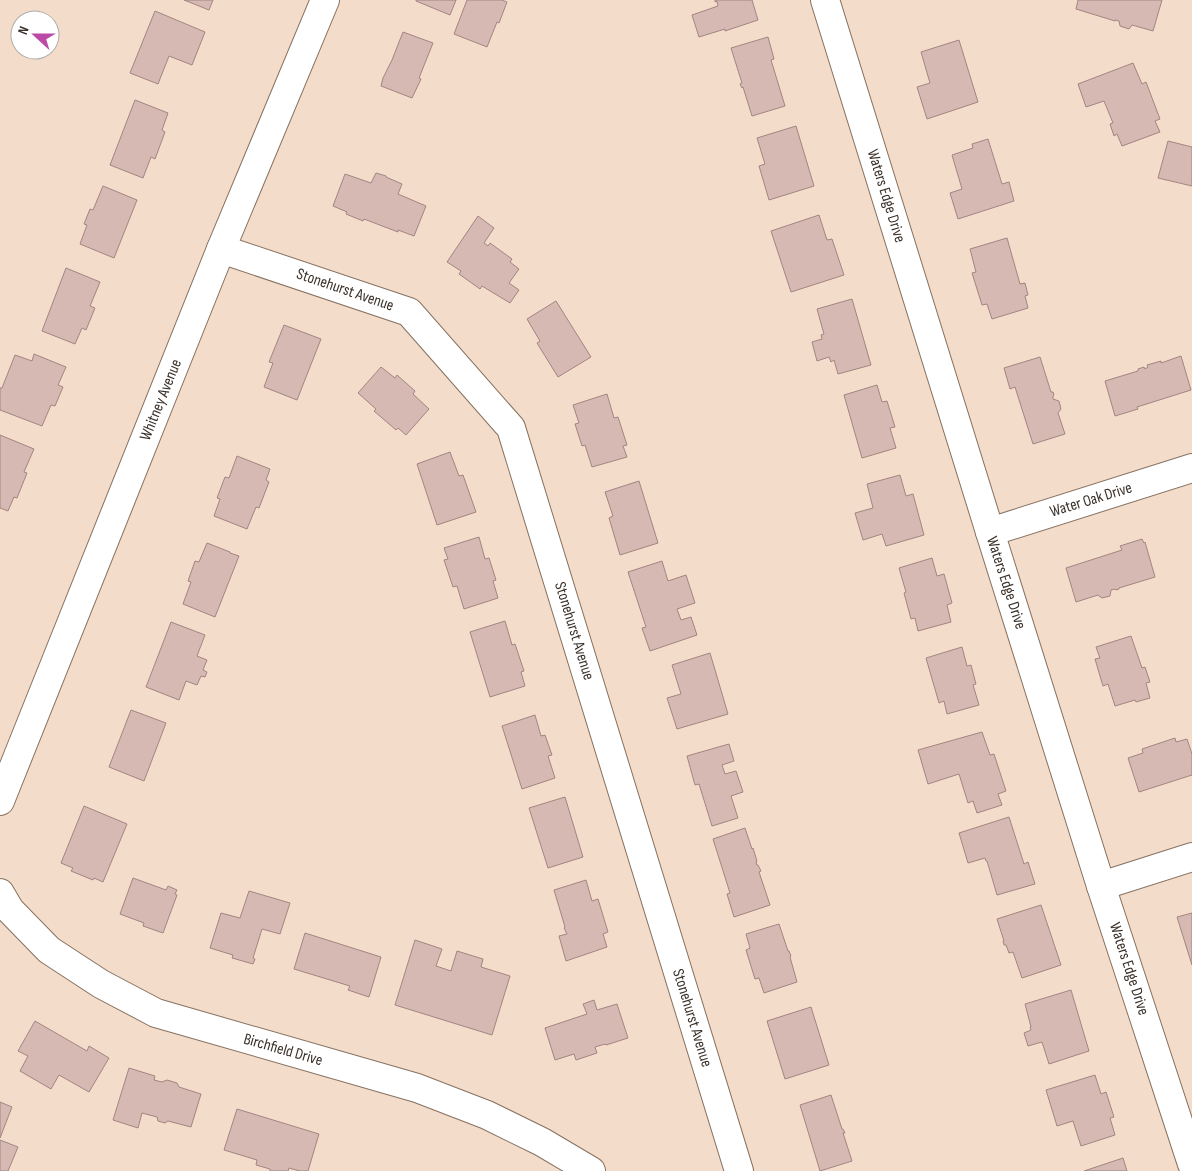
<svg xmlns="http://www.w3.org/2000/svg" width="1192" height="1171" font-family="'Sofia Sans Condensed',sans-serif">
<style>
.building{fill:#d7b9b4;stroke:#a28581}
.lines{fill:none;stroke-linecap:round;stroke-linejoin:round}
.minor-casing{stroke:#867160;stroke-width:30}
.minor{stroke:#fff;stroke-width:28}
.labels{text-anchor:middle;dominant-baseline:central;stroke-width:5;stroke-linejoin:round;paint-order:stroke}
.street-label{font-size:16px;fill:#3a312a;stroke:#fff}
</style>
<rect width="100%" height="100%" fill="#f4dcca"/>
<g class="building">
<path d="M184,0h29l-4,10z"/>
<path d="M416,0h40l-6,15 -34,-14z"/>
<path d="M467,0h35l5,2 -8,21 -2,-1 -10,25 -33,-13z"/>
<path d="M715,0h37l6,20 -33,11v-2l-26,8 -7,-22 26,-9 -1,-5 -2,1z"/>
<path d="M1078,0h84l-9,31 -21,-6 -3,4 -9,-3 -1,-5 -4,-1v1l-39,-12z"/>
<path d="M155,11l50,21 -13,33 -23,-9 -11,28 -28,-11z"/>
<path d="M403,32l30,11 -14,35 2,1 -9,19 -31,-12 2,-8 9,-18z"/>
<path d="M768,37l6,22 -3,1 14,46 -33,10 -9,-29 -1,1 -2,-4 2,-1 -11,-35z"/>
<path d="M959,40l19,62 -51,17 -10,-32 13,-4 -9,-31z"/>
<path d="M1133,63l9,21 4,-2 14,37 -5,2 5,11 -38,14 -5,-12 -3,2 -4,-12 3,-1 -9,-22 -18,6 -8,-23z"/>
<path d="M135,100l33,13 -6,17 3,2 -10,27 -4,-2 -8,21 -33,-13z"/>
<path d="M796,126l18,60 -45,14 -10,-34 6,-2 -8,-26z"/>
<path d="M988,139l14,45 7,-2 5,19 -56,18 -8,-26 12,-4 -10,-34 21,-7 -1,-4z"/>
<path d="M1168,141l24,6v39l-34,-8z"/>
<path d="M376,173l10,3v1l16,7 -4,10 28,12 -12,30 -16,-6v2l-34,-13 -1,2 -17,-7 1,-2 -14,-6 12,-32 26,9z"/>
<path d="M103,186l34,14 -23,58 -34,-14 7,-19 -3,-1 6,-15 3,1z"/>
<path d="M819,215l8,25 5,-1 12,36 -53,17 -20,-61z"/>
<path d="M478,216l16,12 -10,15 4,3 2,-3 22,16 -2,3 9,7 -10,14 10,7 -9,13 -28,-17 -2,3 -21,-15 2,-3 -14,-9z"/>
<path d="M1007,238l13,46 5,-1 3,12 -3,1 3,12 -36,11 -5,-15 -5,1 -10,-32 4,-1 -6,-23z"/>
<path d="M66,268l34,14 -10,24 5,2 -9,22 -4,-2 -7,16 -33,-13z"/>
<path d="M852,299l19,66 -33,9 -4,-14 -3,2 -2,-5 -12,4 -5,-19 10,-3 -1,-4 3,-1 -7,-25z"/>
<path d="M556,301l35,56 -33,20 -21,-34 3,-2 -13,-22z"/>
<path d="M284,325l37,14 -24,61 -33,-13 9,-24 -4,-1z"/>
<path d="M34,354l32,13 -8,18 5,2 -8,19 -4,-1 -9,21 -42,-16v-22h2l13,-33 17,6z"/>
<path d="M1181,356l10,34 -54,17 1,2 -23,7 -10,-35 33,-10v-2l6,-2 1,2 3,-2 -1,-2 14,-4v2z"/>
<path d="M1040,357l11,35h2l1,3 -1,1v3l6,2 2,8 -3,4 7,21 -32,10 -18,-57 -5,2 -6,-21z"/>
<path d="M381,367l14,11 2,-3 18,16 -2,3 16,15 -23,26 -8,-7 -2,2 -22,-19 2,-2 -18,-16z"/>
<path d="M877,385l5,17 5,-1 8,26 -5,1 6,20 -34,10 -18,-63z"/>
<path d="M607,394l7,24 4,-1 9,28 -4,1 4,11 -35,10 -7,-22 -3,1 -7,-22 4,-1 -6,-18z"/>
<path d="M0,435l34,14 -10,23 3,1 -10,25 -3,-1 -6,14 -8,-3z"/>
<path d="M450,452l9,24 4,-1 13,37 -39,13 -20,-61z"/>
<path d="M237,456l33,13 -4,11 3,2 -10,26 -3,-1 -9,22 -33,-13 6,-17 -3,-1 8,-21 4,1z"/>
<path d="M900,475l6,21 7,-2 11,41 -38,11 -4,-12 -19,6 -8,-27 18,-5 -6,-24z"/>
<path d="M639,481l19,62 -38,12 -11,-37 4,-2 -8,-24z"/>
<path d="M479,537l6,22 4,-1 7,22 -3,1 5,17 -34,11 -7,-23 -4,1 -9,-27 4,-1 -4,-11z"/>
<path d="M1142,539l2,4 1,-1 10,35 -36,11v1l-3,1 -1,-1 -4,1 -1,6 -8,2 -3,-2 -1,-1 -22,7 -10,-34 56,-18 -2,-4z"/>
<path d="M207,543l23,9v1l9,3 -24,61 -32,-13 8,-22 -3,-1 7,-20 4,1z"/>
<path d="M932,558l5,18 7,-2 8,29 -5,2 4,17 -33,9 -3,-13 -4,1 -7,-26 2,-1 -7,-24z"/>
<path d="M662,561l6,20 18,-6 9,28 -18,6 4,11 10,-3 6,18 -47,16 -8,-23 4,-1 -18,-55z"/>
<path d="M505,621l7,24 3,-1 9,27 -3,1 4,14 -35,11 -20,-65z"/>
<path d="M171,622l34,13 -8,21 10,4 -4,10 4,2 -2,5 -4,-1 -4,9 -11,-4 -7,19 -33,-13z"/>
<path d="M1131,636l11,32 3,-1 5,15 -4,1 4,15 -14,4 -1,-2 -20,6 -7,-22 -5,2 -8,-27 5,-1 -4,-11z"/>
<path d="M962,647l5,19 4,-1 5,19 -3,1 6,20 -32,9 -3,-13 -5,2 -13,-45z"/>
<path d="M710,653l18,61 -51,15 -10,-31 14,-4 -9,-29z"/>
<path d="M131,710l35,13 -22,58 -35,-14z"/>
<path d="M535,715l6,21 4,-1 7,20 -4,1 7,22 -33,11 -20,-63z"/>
<path d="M982,732l8,23 4,-1 12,37 -8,3 4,11 -25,8 -4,-12 -5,2 -9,-29 -31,10 -10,-34z"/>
<path d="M1175,738l1,4 11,-3 5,15v21l-53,17 -11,-34 15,-5 -1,-4z"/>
<path d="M729,744l5,17 -12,4 3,9 11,-3 7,21 -12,4 7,22 -26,8 -13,-42 -4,1 -8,-29z"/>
<path d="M565,797l18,60 -35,11 -19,-60z"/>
<path d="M84,806l43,18 -24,58 -9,-4 -1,2 -22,-9 2,-3 -12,-5z"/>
<path d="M1009,817l15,47 4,-2 7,22 -38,11 -10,-34h-1l-1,-3 -17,5 -9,-30z"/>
<path d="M745,828l7,21 1,-1 4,13 -1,1 1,3h1l3,6 -2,1 11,33 -36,12 -7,-23 3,-1 -17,-54z"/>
<path d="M133,878l33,12 2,-4 9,4 -2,4 2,1 -14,38 -20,-7 1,-3 -24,-9z"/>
<path d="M586,880l6,21 6,-2 10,33 -5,2 4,13 -41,14 -7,-25 8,-2 -3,-6 1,-1 -11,-37z"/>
<path d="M249,891l41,12 -10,31 -18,-5 -9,29 2,1 -2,5 -21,-6 1,-3 -23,-7 11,-35 19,5z"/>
<path d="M1041,905l20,60 -39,13 -9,-26 -4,1 -3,-8h-2l-1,-4h1l-7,-22z"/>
<path d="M1192,913v52l-15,-48z"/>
<path d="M779,924l9,27h1l2,5 -1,1 7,25 -33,11 -5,-15 -4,1 -9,-29 4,-2 -4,-14z"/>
<path d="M305,933l76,24 -12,40 -21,-7 2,-4 -56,-17z"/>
<path d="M415,940l27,9 -6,17 15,5 6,-20 26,8 -2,8 29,9 -18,59 -97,-30z"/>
<path d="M1071,990l18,61 -40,13 -7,-22 -14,4 -4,-13 7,-3 -1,-3h1l-6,-23z"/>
<path d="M594,1000l3,10 20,-6 11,34 -22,7 -1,-1 -10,3 2,6 -21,7 -2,-6 -19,6 -10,-32 42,-14 -4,-10z"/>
<path d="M811,1007l18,58 -44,14 -18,-58z"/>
<path d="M35,1021l52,30 2,-5 20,12 -20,34 -30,-17 -8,14 -31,-18 8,-15 -10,-5z"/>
<path d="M129,1068l26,8 -1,4 8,2 5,-2 10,3 2,4 22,7 -10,33 -23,-6 -3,2 -7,-2 -1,-4 -15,-4 -4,15 -25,-8z"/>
<path d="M1095,1075l6,19 5,-2 8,25 -4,1 5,17 -34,11 -8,-25 -16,5 -11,-36z"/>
<path d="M831,1095l11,34h1l2,4h-2l9,28 -32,10 -20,-66z"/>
<path d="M0,1102l12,5 -12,31z"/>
<path d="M237,1109l82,25 -11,37h-8l-11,-3 -1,3h-18v-2l-14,-4 1,-5 -33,-10z"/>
<path d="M0,1140l18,7 -10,24h-8z"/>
<path d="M1123,1158l4,13h-43z"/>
</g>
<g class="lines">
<g class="minor-casing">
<g id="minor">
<path d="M825,0l165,532 111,354 91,278"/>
<path d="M221,249l188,63 102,116 228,743"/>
<path d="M990,532l202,-64"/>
<path d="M0,801l221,-552 104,-249"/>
<path d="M1101,886l91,-29"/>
<path d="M0,893l10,17 39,40 52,34 55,29 261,75 70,27 55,27 49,29"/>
</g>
</g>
<use href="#minor" class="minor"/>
</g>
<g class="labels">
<g class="street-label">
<text transform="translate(886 196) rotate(73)">Waters Edge Drive</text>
<text transform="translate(345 290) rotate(19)">Stonehurst Avenue</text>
<text transform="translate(161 400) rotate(-68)">Whitney Avenue</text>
<text transform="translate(1091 500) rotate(-17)">Water Oak Drive</text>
<text transform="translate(1006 583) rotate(72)">Waters Edge Drive</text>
<text transform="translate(574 631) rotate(73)">Stonehurst Avenue</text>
<text transform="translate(1129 969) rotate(72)">Waters Edge Drive</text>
<text transform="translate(692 1018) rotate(73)">Stonehurst Avenue</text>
<text transform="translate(283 1050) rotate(16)">Birchfield Drive</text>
</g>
</g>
<g transform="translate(35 35) rotate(291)"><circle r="24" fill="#ffffff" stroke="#b0adaa"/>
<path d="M0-4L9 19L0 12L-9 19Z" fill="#bc4ba7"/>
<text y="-8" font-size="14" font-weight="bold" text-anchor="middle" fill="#3a312a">N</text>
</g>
</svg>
